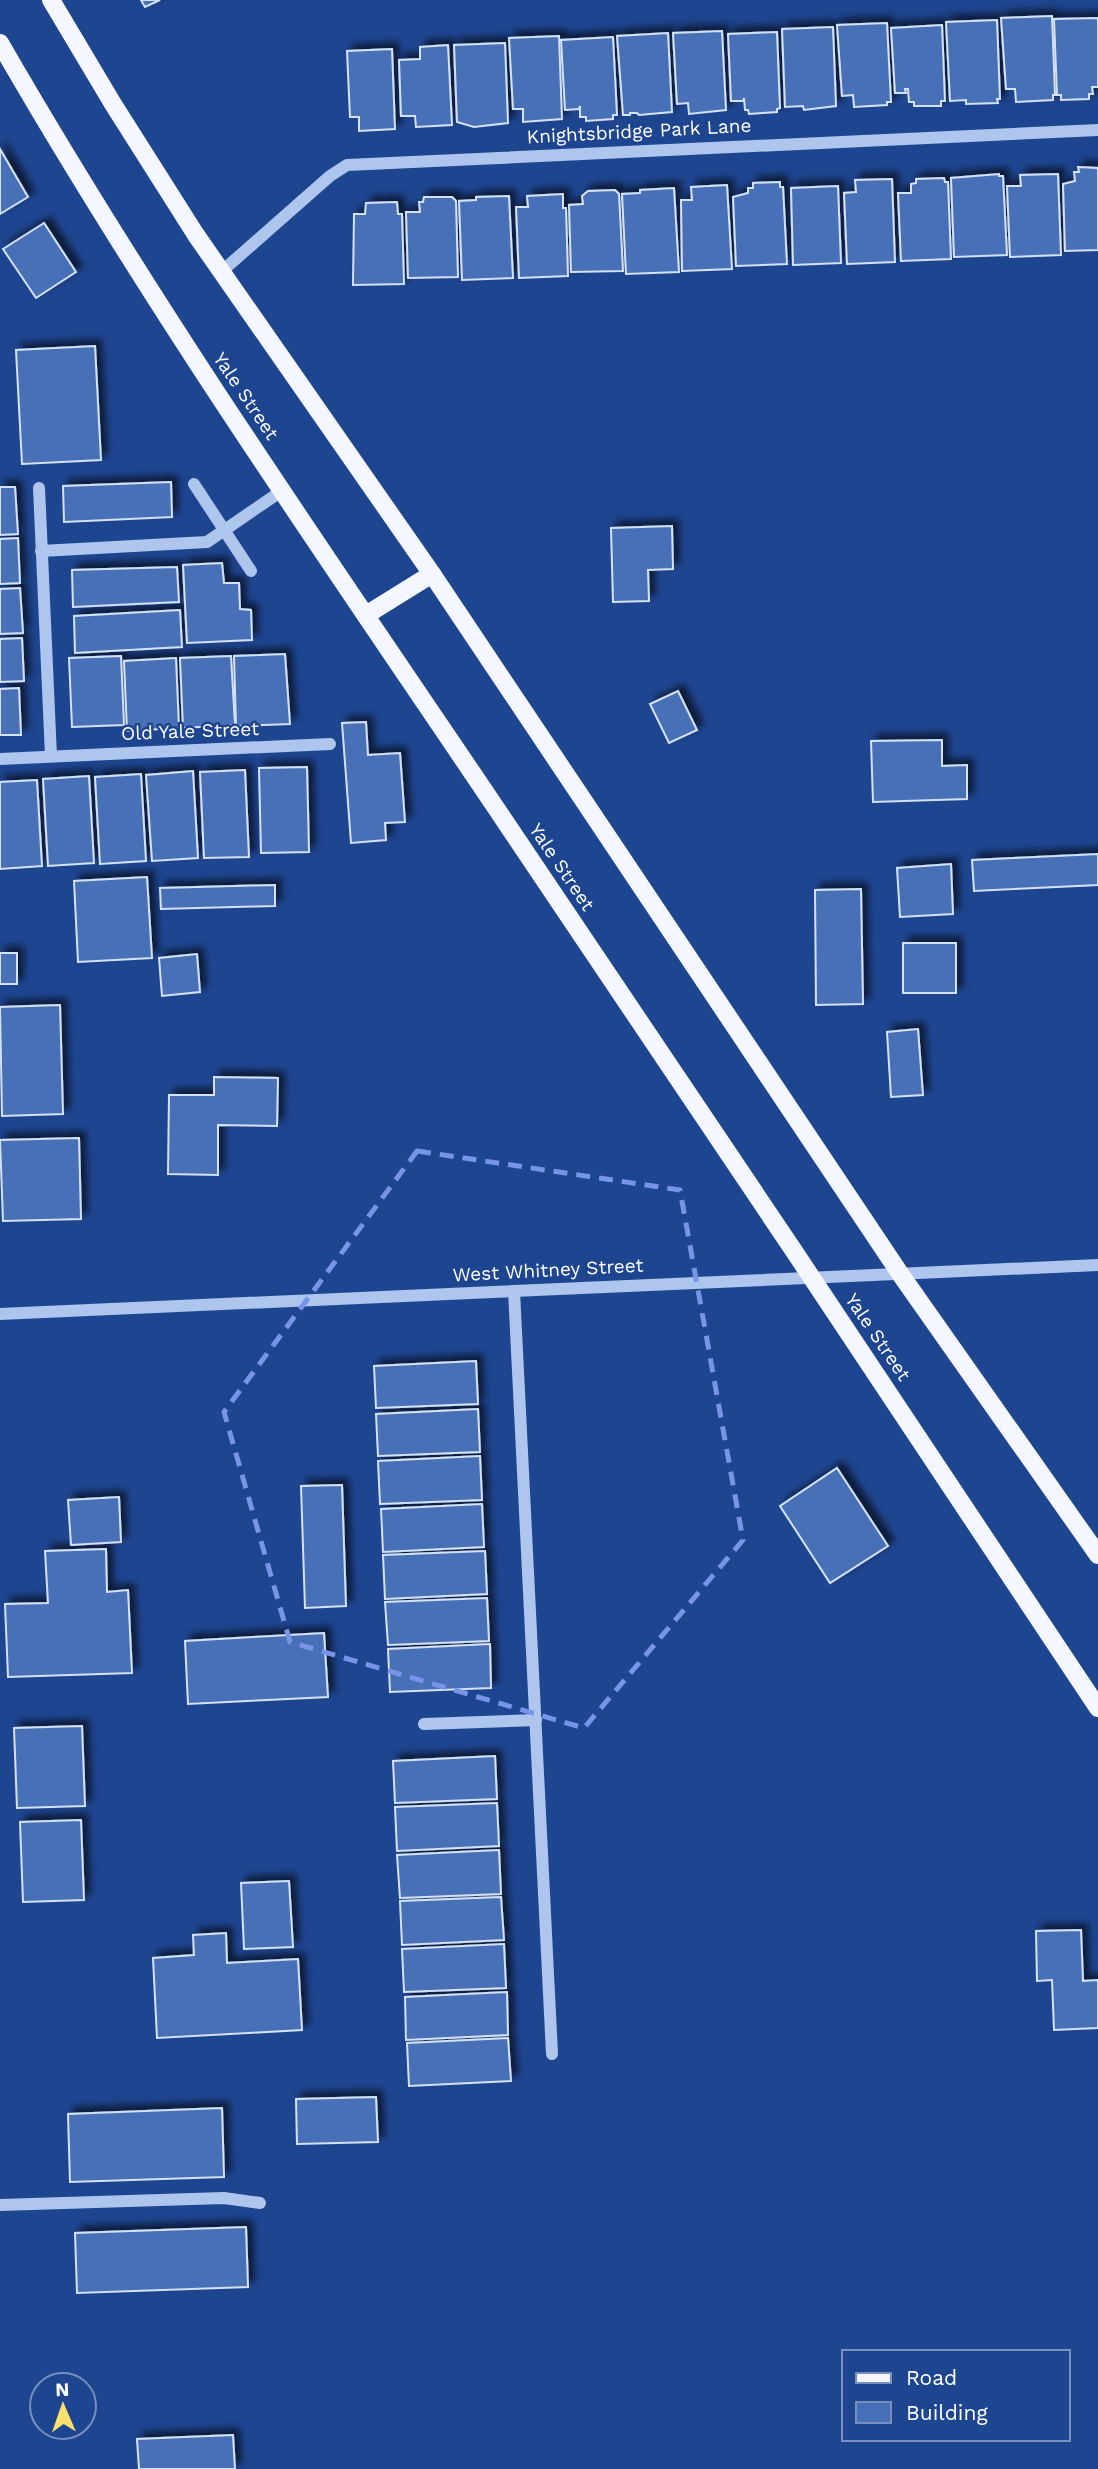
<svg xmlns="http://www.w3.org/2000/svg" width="1098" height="2469" font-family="'Work Sans',sans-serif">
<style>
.building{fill:#476fb7;stroke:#d4e1fa;stroke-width:2;filter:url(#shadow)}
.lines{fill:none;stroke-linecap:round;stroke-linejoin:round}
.minor{stroke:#aec5ed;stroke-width:12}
.major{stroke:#f4f7ff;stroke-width:18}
.marked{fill:none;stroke:#7795e8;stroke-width:5;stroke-dasharray:14 9;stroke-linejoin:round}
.labels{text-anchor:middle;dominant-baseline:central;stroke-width:5;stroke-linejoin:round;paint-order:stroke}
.street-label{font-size:19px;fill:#fff;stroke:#1e4590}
</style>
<defs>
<filter id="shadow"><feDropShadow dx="6" dy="-6" stdDeviation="3.5" flood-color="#0009"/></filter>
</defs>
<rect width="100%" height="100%" fill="#1e4590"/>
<g class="building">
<path d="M141,0h19l-15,7z"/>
<path d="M1052,16l3,79h-2v5l-37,2 -1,-13h-9l-5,-71z"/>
<path d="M1098,18v69h-6l1,7h-4v5l-28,1v-5h-4l-3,-76z"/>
<path d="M997,20l3,79h-3l1,4 -32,1v-4l-16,1 -4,-79z"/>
<path d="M887,23l4,79h-4v3l-33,2 -1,-12 -11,1 -5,-71z"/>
<path d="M942,25l3,76h-4v5h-27v-4h-5l-1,-13h-3l1,4h-11l-4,-65z"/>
<path d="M833,27l3,79 -32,4 -1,-4 -18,1 -3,-78z"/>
<path d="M722,31l4,79 -37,4 -1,-11 -11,1 -4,-71z"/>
<path d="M777,32l3,76 -3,1v3l-28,2 -1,-4h-3l-1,-12 -1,3h-12l-3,-67z"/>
<path d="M668,33l4,79 -33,3 -2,-2h-7v2h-7l-6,-79z"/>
<path d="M559,36l3,83 -39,3v-13h-10l-4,-71z"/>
<path d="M613,37l4,78h-4v4l-27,2v-4h-6v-11l-1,3 -14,1 -4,-70z"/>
<path d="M505,43l3,80 -34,4 -17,-5 -3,-77z"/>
<path d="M448,45l4,80 -36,2 -1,-11h-14l-2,-56 21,-1v-12z"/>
<path d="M392,49l3,80 -36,2v-14h-9l-3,-66z"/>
<path d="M0,149l28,48 -28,17z"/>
<path d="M1078,167l20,1v82l-33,1 -2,-67 12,-3 -1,-9h5z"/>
<path d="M999,174v2h4l4,79 -53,2 -3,-79z"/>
<path d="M1058,174l3,81 -51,2 -3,-71h14l-1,-11z"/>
<path d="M944,178l1,4h3l3,77 -50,2 -3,-68h13v-9l5,-1v-4z"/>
<path d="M892,179l3,83 -48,2 -3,-71 12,-1 -1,-12z"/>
<path d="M780,182v5h3l4,77 -51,2 -3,-69 15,-4v-5h5v-5z"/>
<path d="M727,185l5,84 -50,2 -1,-71h11l-1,-13z"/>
<path d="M838,186l3,77 -48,2 -2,-77z"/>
<path d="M674,188l5,84 -53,2 -4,-80 18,-1v-3z"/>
<path d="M615,190l4,4 4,77 -52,1 -2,-67 14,-1 -1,-8 6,-5z"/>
<path d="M563,194v14h3l2,68 -49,2 -3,-71h12l-1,-11z"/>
<path d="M509,196l4,82 -51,2 -3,-79 17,-1v-3z"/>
<path d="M424,197h28l4,4 2,76 -50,1 -2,-66h14l-1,-10h4z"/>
<path d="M397,202l1,12h4l2,70 -51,1 1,-71h11l1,-11z"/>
<path d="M44,223l32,49 -40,26 -33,-49z"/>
<path d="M95,346l6,114 -79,4 -6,-114z"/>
<path d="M171,482l1,35 -108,5 -1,-36z"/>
<path d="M0,487h15l3,47 -18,1z"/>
<path d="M672,526l1,43 -25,1 1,31 -36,1 -2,-74z"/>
<path d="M18,538l2,45 -20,1v-45z"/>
<path d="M222,563l2,20h15l1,26 11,1 1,30 -65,3 -4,-78z"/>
<path d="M177,567l2,35 -106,5 -1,-37z"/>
<path d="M20,588l3,45 -23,1v-45z"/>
<path d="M180,610l2,37 -107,6 -1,-37z"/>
<path d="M22,638l2,43 -24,1v-43z"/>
<path d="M285,654l5,70 -54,2 -2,-70z"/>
<path d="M121,656l3,69 -52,2 -3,-69z"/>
<path d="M231,656l4,69 -52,3 -3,-70z"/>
<path d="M176,658l3,70 -52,3 -3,-70z"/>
<path d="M19,688l2,47h-21v-46z"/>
<path d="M678,691l19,39 -28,13 -19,-39z"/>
<path d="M366,722l2,33 32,-2 5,69 -20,1 1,17 -35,3 -9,-120z"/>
<path d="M942,740v26l25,-1v34l-94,3 -2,-61z"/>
<path d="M307,767l2,85 -48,1 -2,-85z"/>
<path d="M245,770l4,87 -45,1 -4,-86z"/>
<path d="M193,771l5,87 -46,3 -6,-86z"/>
<path d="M141,774l5,87 -46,3 -5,-87z"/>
<path d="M89,776l5,87 -46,3 -5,-87z"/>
<path d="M37,780l5,86 -42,3v-87z"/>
<path d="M1098,854v31l-124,6 -2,-31z"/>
<path d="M951,864l2,50 -53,3 -3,-49z"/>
<path d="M147,877l5,81 -74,4 -4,-81z"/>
<path d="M275,885v21l-114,3 -1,-21z"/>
<path d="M861,889l2,115 -47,1 -1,-115z"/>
<rect x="903" y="943" width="53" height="50"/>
<rect x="0" y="953" width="17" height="31"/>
<path d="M197,954l3,38 -38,4 -3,-38z"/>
<path d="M60,1005l3,109 -61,2 -2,-109z"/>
<path d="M918,1029l5,66 -32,2 -4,-65z"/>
<path d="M214,1077l64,1 -1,48 -59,-1v50l-50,-1 1,-79h45z"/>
<path d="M79,1138l2,81 -78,2 -3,-81z"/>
<path d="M476,1361l2,43 -102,4 -2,-42z"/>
<path d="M478,1409l2,43 -102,4 -2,-42z"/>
<path d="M480,1456l2,44 -102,4 -2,-43z"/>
<path d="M837,1468l51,78 -58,37 -50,-77z"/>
<path d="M342,1485l4,121 -41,2 -4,-122z"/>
<path d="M119,1497l2,45 -50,3 -3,-45z"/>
<path d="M482,1504l2,43 -101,5 -2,-43z"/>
<path d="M106,1549l1,43 21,-2 4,83 -124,4 -3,-73 43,-1 -3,-52z"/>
<path d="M485,1551l2,43 -102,5 -2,-44z"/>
<path d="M487,1598l2,43 -101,4 -3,-43z"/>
<path d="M324,1633l4,64 -140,7 -3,-63z"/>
<path d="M490,1644l1,44 -101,4 -2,-43z"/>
<path d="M82,1726l3,80 -68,2 -3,-80z"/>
<path d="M495,1756l2,43 -102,4 -2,-42z"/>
<path d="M497,1803l2,43 -102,5 -2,-44z"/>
<path d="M81,1820l3,80 -61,2 -3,-80z"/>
<path d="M499,1850l2,44 -101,4 -3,-43z"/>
<path d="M289,1881l4,66 -49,2 -3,-66z"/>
<path d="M501,1897l3,43 -102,5 -2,-44z"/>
<path d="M1081,1930l2,51 15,-1v48l-44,2 -2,-50 -15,1 -1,-50z"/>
<path d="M226,1933l1,30 71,-4 4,71 -145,8 -4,-80 41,-3 -1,-20z"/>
<path d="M504,1944l2,44 -102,4 -2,-43z"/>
<path d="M507,1992l1,43 -102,5 -1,-43z"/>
<path d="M508,2038l3,43 -102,5 -2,-43z"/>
<path d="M376,2097l2,45 -81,2 -1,-45z"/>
<path d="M222,2108l2,69 -154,5 -2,-68z"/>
<path d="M246,2227l2,60 -171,6 -2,-60z"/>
<path d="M233,2435l2,34h-96l-2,-30z"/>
</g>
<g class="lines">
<g class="minor">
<path d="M221,272l109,-96 17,-11 751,-35"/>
<path d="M194,484l57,87"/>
<path d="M39,488l12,268"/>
<path d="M41,551l166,-9 76,-52"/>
<path d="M0,759l330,-15"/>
<path d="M514,1291l38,763"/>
<path d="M0,1314l1098,-49"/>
<path d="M424,1724l112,-4"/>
<path d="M0,2205l224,-7 36,5"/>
</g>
<g class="major">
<path d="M51,0l62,104 83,131 236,339 469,701 197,280"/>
<path d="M0,43c152,264 326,513 496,765 202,299 403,599 602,900"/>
<path d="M366,615l66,-41"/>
</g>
</g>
<path class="marked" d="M417,1151l263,39 63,350 -159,188 -294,-86 -66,-230z"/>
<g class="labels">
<g class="street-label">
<text transform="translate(639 131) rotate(-3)">Knightsbridge Park Lane</text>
<text transform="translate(246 396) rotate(56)">Yale Street</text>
<text transform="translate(190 731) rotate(-2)">Old Yale Street</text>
<text transform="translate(562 867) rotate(56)">Yale Street</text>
<text transform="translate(548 1270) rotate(-3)">West Whitney Street</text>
<text transform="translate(878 1337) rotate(56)">Yale Street</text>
</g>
</g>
<rect x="842" y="2350" width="228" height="91" fill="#1e4590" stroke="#788fbc" stroke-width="2"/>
<rect x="856" y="2373" width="35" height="10" fill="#f4f7ff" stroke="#788fbc" stroke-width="2"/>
<text x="906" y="2385" font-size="21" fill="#ffffff">Road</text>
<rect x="856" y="2402" width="35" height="21" fill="#476fb7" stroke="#788fbc" stroke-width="2"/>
<text x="906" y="2420" font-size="21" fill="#ffffff">Building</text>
<g transform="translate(63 2406) rotate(358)"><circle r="33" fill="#1e4590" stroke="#788fbc" stroke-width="2"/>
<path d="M0-5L12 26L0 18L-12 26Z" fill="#fce06d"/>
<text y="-10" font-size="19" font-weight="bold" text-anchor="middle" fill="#ffffff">N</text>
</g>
</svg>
